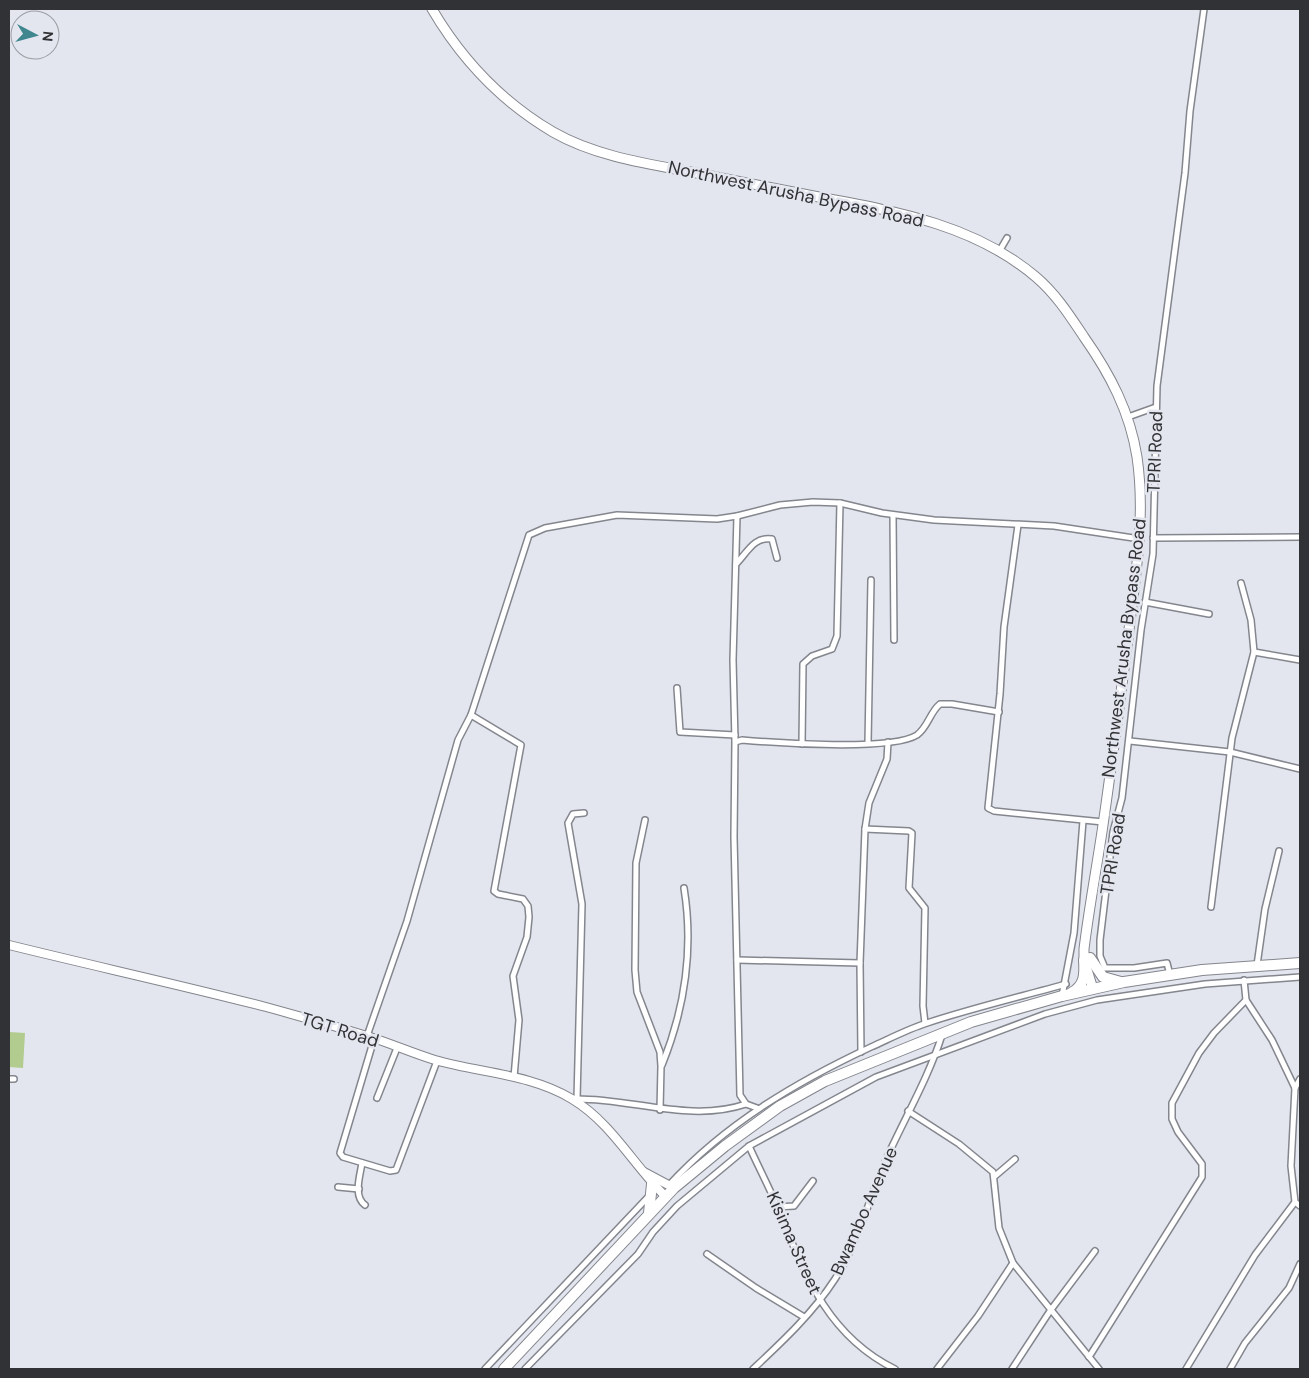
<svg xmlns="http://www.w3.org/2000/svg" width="1309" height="1378" font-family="'DM Sans',sans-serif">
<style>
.green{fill:#b2cb8e}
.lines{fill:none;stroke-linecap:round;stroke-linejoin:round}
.street-casing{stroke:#84868e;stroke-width:8}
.secondary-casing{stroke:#84868e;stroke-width:10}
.primary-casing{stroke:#84868e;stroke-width:11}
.highway-casing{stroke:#84868e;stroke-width:12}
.street{stroke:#fff;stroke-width:5}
.secondary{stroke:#fff;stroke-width:8}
.primary{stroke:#fff;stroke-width:9}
.highway{stroke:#fff;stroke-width:10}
.labels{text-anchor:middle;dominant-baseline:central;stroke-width:5;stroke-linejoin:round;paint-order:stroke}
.street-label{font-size:18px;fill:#313235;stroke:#e3e6ee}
</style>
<rect width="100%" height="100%" fill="#e3e6ee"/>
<path class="green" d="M9,1032l16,1 -2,35 -14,-1z"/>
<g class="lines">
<g class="street-casing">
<g id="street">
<path d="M1000,250l7,-12"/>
<path d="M1128,417l28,-10"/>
<path d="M893,515l1,125"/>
<path d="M1018,525l-14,102 -4,67 -12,114 6,3 109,11"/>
<path d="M1153,538l147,-1"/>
<path d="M736,564c11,-11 18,-28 36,-25l5,19"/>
<path d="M1145,602l64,12"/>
<path d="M1254,652l46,8"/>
<path d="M677,688l3,44 55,3"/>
<path d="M471,715l50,30 -27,146 4,3 25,5 5,7 1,11 -2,20 -14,39 6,44 -5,57"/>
<path d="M735,741l-2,-81 4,-144"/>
<path d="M1130,741l100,11 70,17"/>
<path d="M868,743l3,-163"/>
<path d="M802,744l1,-80 9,-8 20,-7 5,-13 3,-133"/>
<path d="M645,820l-9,43 -1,107 2,22 23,60 1,14 -1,44"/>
<path d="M865,829l44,2 3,2 -3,55 16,20 -2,98 2,17"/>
<path d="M1211,907l21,-169 22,-86 -3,-32 -10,-37"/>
<path d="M737,960l123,3"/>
<path d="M1257,965l8,-56 14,-58"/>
<path d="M1170,975l-3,-12 -33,5h-29l-5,-12v-16l13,-108 9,-34 19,-168 12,-76 4,-168 28,-213 5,-62 14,-102"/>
<path d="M1244,980l2,20 26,40 23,48 -4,78 4,36 5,4"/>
<path d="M1062,996l12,-63 9,-112"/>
<path d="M367,1036l40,-115 51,-181 13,-25 58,-180 16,-7 72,-13 100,4 20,-3 43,-11 33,-3 27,1 42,10 52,7 120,6 86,13"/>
<path d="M374,1039l-34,114 3,4 47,14 6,-1 41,-109"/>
<path d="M861,1052l-1,-89 5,-134 4,-26 18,-44 1,-17"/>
<path d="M662,1065c23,-57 32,-115 22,-177"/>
<path d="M9,1079h5"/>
<path d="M1295,1088l5,-9"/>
<path d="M377,1098l20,-50"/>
<path d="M575,1099c57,-1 115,24 171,5"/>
<path d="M577,1099l5,-195 -14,-81 5,-9 11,-1"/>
<path d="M757,1108l-11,-4 -6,-9 -6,-258 1,-95 7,-2c34,3 150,11 175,-5 11,-8 13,-23 23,-31h12l47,8"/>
<path d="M908,1111l51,33 34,28 6,56 14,35 86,106"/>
<path d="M749,1146c9,20 19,39 28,60 27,66 49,129 118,163"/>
<path d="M362,1163c-2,13 -9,33 3,42"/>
<path d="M995,1176l20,-17"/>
<path d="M669,1185c56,-61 127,-103 202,-138 18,-8 37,-18 56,-24 45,-15 92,-26 139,-39"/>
<path d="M338,1187l21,2"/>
<path d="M777,1207l17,-1 19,-25"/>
<path d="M707,1254l49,34 48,29"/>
<path d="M1089,1357l113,-180v-13l-24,-32 -6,-13v-16l27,-50 15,-20 32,-33"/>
<path d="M485,1369l165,-174"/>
<path d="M525,1369l113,-115 15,-22 24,-26 72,-60 127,-69 169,-63 52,-14 108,-16 95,-7"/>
<path d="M753,1369c29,-27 60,-56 82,-90 24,-37 35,-85 54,-126 18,-39 40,-77 53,-118"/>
<path d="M937,1369l41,-53 35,-53"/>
<path d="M1012,1369l38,-58 45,-60"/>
<path d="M1186,1369l69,-114 40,-53"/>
<path d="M1230,1369l15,-26 44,-55 11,-24"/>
</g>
</g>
<g class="secondary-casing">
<g id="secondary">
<path d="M9,945c85,21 172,40 257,62 33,9 68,19 101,29 23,7 45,17 68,24 45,13 96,14 137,39 40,24 61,66 94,98"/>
<path d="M644,1172l30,16"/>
</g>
</g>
<g class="primary-casing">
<path id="primary" d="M432,9c30,51 70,93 121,123 40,23 89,31 133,39 46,9 92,18 138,27 76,14 152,28 212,79 20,17 34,39 48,60 26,37 46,75 53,120 9,61 -2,121 -9,181 -8,62 -16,125 -25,187 -6,41 -14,83 -19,124v11l9,29"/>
</g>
<g class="highway-casing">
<g id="highway">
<path d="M1090,958l13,19 18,5"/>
<path d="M1071,993c14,-7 14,-19 13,-33"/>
<path d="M649,1213l3,-29"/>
<path d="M504,1369l170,-181 51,-42 55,-40 45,-25 146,-59 91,-26 62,-14 78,-12 98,-7"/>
</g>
</g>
<use href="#street" class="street"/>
<use href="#secondary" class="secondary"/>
<use href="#primary" class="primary"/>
<use href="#highway" class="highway"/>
</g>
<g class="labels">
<g class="street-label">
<text transform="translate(796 194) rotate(12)">Northwest Arusha Bypass Road</text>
<text transform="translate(1155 452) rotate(-88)">TPRI Road</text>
<text transform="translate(1124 648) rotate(-83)">Northwest Arusha Bypass Road</text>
<text transform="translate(1113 854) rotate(-81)">TPRI Road</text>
<text transform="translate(340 1030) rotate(17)">TGT Road</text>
<text transform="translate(864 1211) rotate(-66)">Bwambo Avenue</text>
<text transform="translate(794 1243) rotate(66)">Kisima Street</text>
</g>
</g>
<rect width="1309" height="1378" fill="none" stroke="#313235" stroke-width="20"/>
<g transform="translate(35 35) rotate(96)"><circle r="24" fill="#e3e6ee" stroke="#9c9ea4"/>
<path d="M0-4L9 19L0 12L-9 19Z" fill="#3f868e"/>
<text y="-8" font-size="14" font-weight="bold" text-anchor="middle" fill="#313235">N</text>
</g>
</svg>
